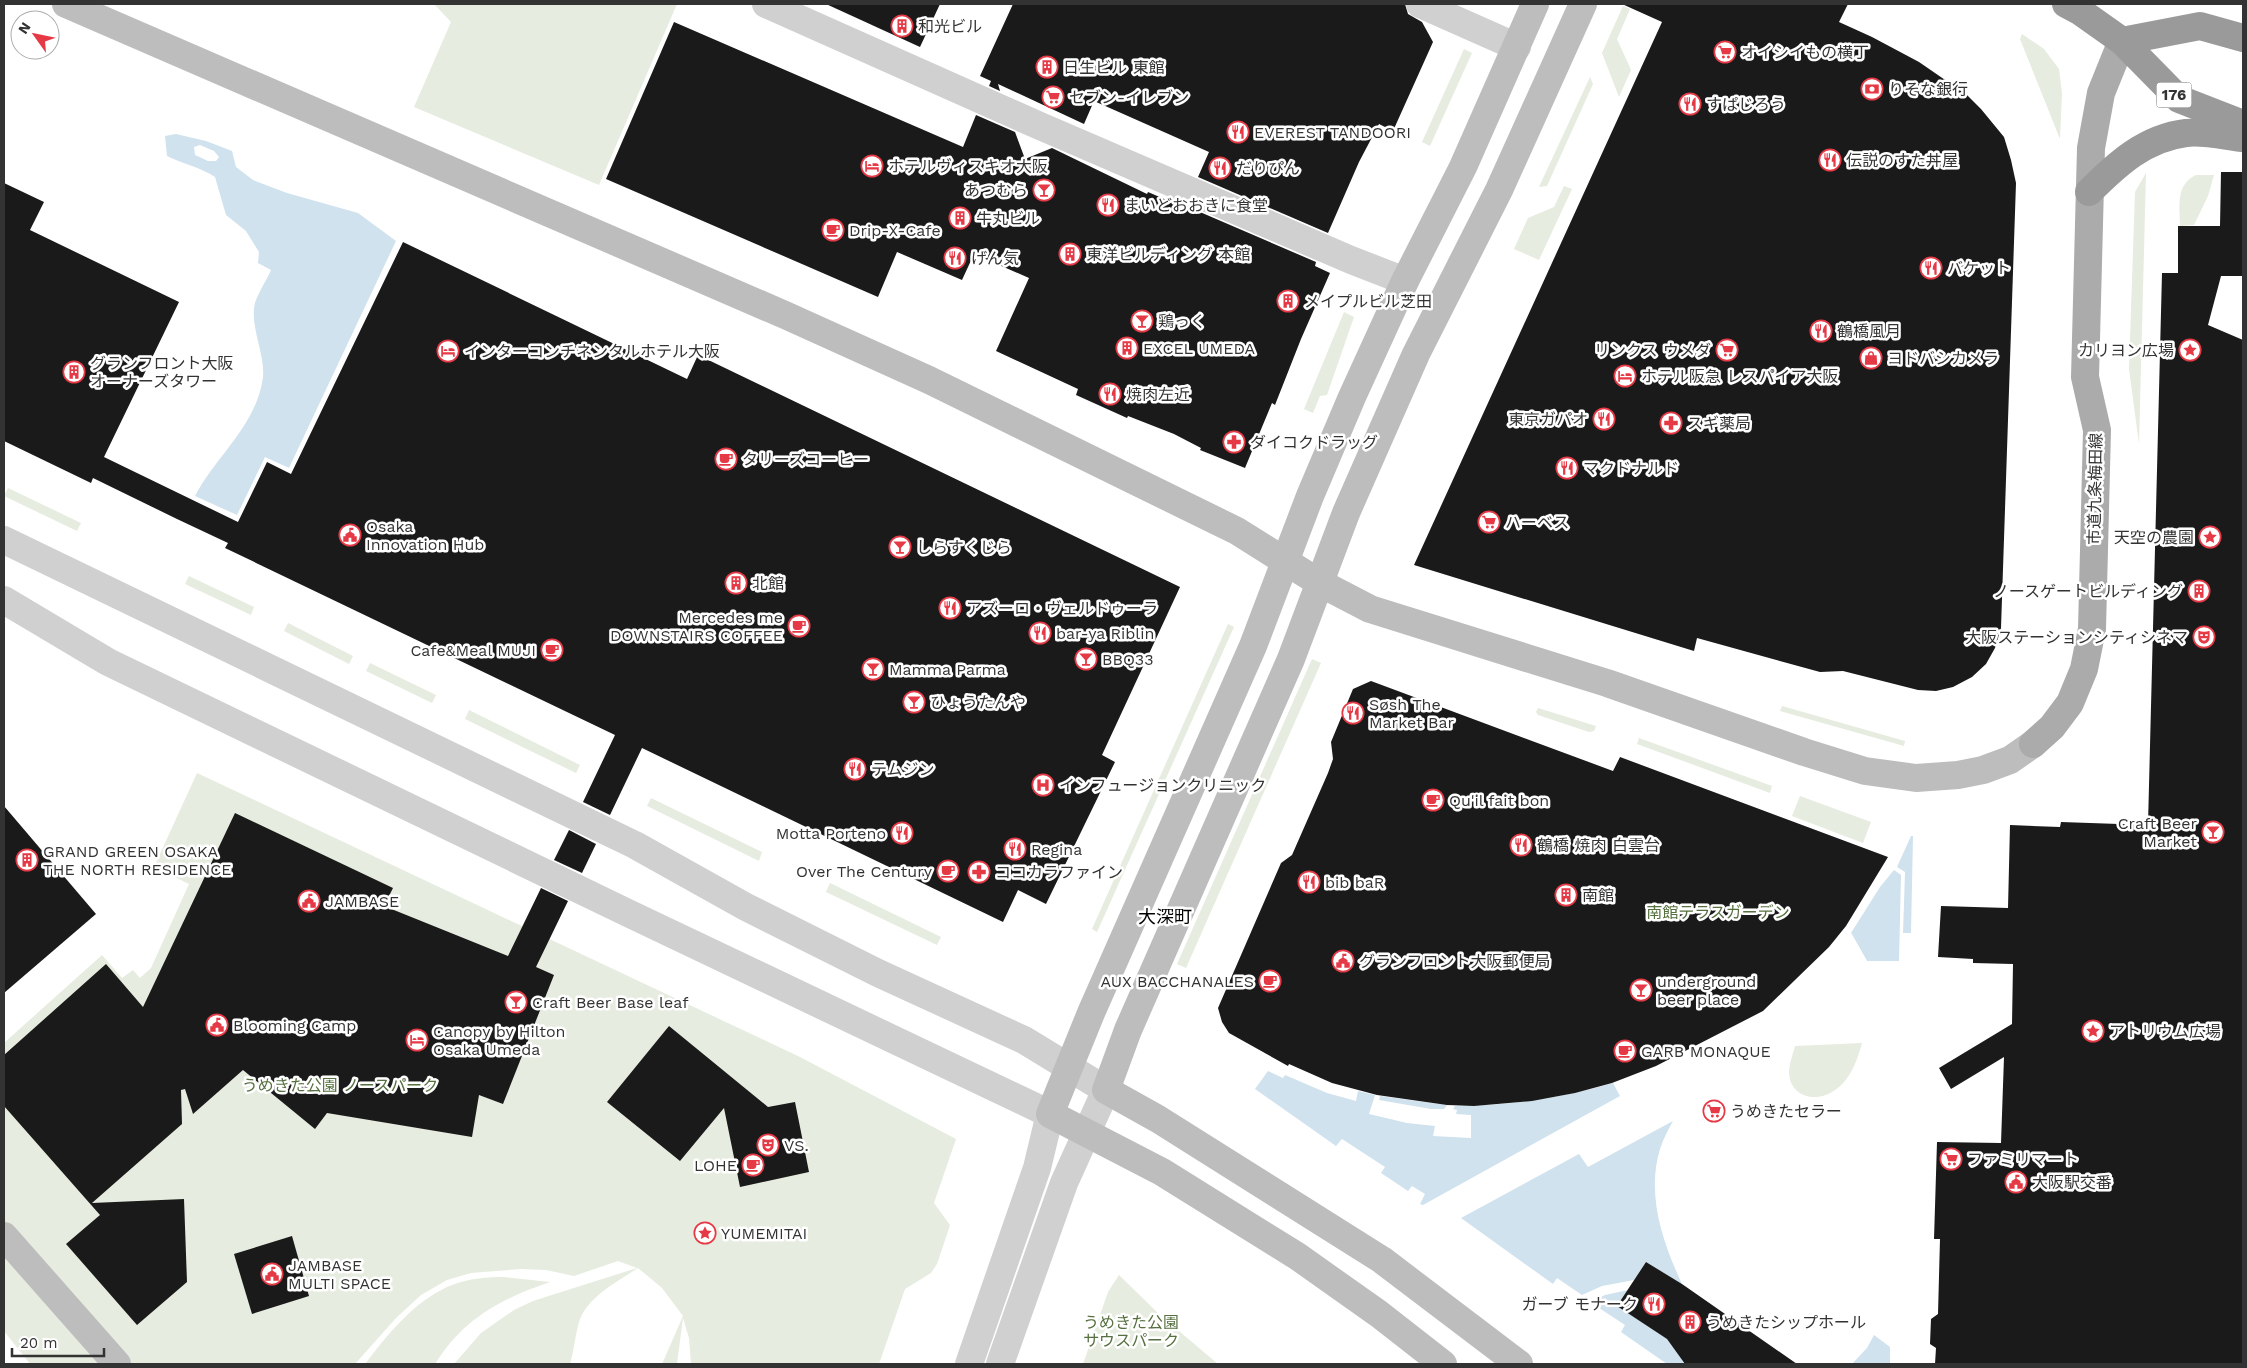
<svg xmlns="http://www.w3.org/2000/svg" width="2247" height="1368" font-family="'Work Sans','Noto Sans JP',sans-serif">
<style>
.green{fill:#e6ecdf}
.water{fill:#cfe2ee;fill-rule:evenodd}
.pier{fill:#fff}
.building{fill:#1a1a1a}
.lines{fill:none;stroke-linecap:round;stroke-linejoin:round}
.street{stroke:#d0d0d0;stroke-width:28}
.secondary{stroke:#bdbdbd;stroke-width:28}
.primary{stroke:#ababab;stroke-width:28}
.highway{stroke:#9a9a9a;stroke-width:28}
.labels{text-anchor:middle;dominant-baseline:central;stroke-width:5;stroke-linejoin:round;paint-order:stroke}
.shield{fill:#fff;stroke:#707070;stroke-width:1}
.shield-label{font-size:15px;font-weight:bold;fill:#333}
.poi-label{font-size:16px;fill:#333;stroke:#fff;text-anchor:start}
.street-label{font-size:16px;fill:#333;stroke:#fff}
.park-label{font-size:16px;fill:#56703f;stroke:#fff}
.neighbourhood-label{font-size:18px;fill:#000;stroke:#fff}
</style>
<rect width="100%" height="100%" fill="#fff"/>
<g class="green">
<path d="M434,4h243l-78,181 -185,-78 37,-85z"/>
<path d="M1623,6l7,3 -13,30 14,31 -12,27 -17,-44z"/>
<path d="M2022,34l22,15 15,20 3,24 -2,46 -40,-100z"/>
<path d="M1464,49l8,4 -42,93 -8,-4z"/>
<path d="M1590,77l3,7 -46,102 -8,1z"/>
<path d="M2146,173l-7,271 -10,-75 6,-177z"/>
<path d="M2196,175h18l-6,21 -14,29 -14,1c0,-20 -5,-41 16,-51z"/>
<path d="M1564,186l8,3 -33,71 -25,-11 14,-31 26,-11z"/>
<path d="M1344,312l10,5 -27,78 -7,1 -7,17 -9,-4z"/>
<path d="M8,488l73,35 -4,8 -73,-35z"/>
<path d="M189,576l65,31 -3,8 -66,-31z"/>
<path d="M288,623l65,33 -4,8 -65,-33z"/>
<path d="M1228,624l6,3 -137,305 -5,-3z"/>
<path d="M1312,659l9,4 -135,305 -9,-4z"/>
<path d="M370,663l66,32 -4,8 -66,-32z"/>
<path d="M1782,706l123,35 -1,5 -124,-35z"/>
<path d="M1538,708l58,18 -2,5 -5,1 -51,-17 -2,-3z"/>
<path d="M469,710l111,55 -4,8 -111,-54z"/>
<path d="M1639,738l133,48 -2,7 -133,-49z"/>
<path d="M197,773l603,284 156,82 -22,64 16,22 -13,39 -6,9 -26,16 -26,75h-188l-2,-26 -6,-20 -6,46h-15l21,-48 -21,-28 -24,-20c-21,14 -51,29 -59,54 -4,14 -5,29 -9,42h-116l27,-31 33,-23 19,-9 104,-33 -19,-7 -44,15 -28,-6 -25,-1 -50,4 -24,7 -26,15 -25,23 -41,46h-325l-26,-33v-288l98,-88 20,23 11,-8 7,8 11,-10 38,-84 -35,-17z"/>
<path d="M1800,796l71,26 -8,21 -71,-27z"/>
<path d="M651,798l111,54 -3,9 -112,-55z"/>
<path d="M830,883l111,54 -4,8 -111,-53z"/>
<path d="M1862,1043c-5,18 -12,39 -30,49 -17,11 -42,4 -43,-19 0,-9 4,-19 6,-27z"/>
<path d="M1119,1275l42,41 57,48h-135l25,-72z"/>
<path d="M504,1277l46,5c-50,17 -87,37 -115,82h-70c24,-32 56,-71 96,-82 14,-4 29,-5 43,-5z"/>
</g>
<g class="water">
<path d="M176,134l30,7 26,10 4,16 17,13 34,13 71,20 38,28 -107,227 -24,-11 -28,58 -42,-19c21,-40 62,-71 68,-119 2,-22 -11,-46 -9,-68 0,-10 13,-29 17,-39l-13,-7 1,-11 -13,-21 -20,-16 -11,-38c-15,-10 -32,-13 -48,-21l-2,-20zM200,145l14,6 5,6 -3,4h-8l-13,-6 -1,-8z"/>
<path d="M1911,836h2l-2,97h-8l2,-61 -8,-5z"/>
<path d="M1894,870l7,5 -2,86h-32l-16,-28 29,-46z"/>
<path d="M1268,1071l15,7 2,-3 42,18 29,8 2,-10 17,4 -6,19 38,9 28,3 -2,10 38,2v-23l-15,-1 1,-4 -4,-1 2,-3c54,0 106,-8 158,-23l7,13 -197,109 -3,-1 5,-10 -13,-8 -4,5 -27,-18 4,-6 -43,-28 -6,7 -81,-57z"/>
<path d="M1380,1096l67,9 -3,4h-13l-52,-9z"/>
<path d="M1673,1121c-5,9 -10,18 -13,28 -14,46 3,94 22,135l-36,-22 -12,18 -32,6 -20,9 -25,-17 -4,6 -92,-66 118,-64 9,13z"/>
<path d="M1628,1290l-10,16 49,33 18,25h-18l-46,-32 4,-7 -35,-23 15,-7z"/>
<path d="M1874,1335l16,12v17h-38l15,-16z"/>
</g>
<path class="pier" d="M1850,931l17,30 34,1 -35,1 -17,-29z"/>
<g class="building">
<path d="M826,4h114l-20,43z"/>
<path d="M1013,4h392l3,10 14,8 11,20 -40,89 -14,-7 -20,38 -31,71 -130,-56 11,-25 -115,-51 -10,23 -86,-40 2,7 -11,-5 2,-5 -11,-5z"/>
<path d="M1622,4h226l-9,18 33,15 47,25 48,33 14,14 23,28 7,23 5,23 -15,445 -6,20 -9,16 -14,13 -19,10 -17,4 -18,-1 -75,-19 -23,1 -123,-34 -3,13 -280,-86 248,-543z"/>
<path d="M674,22l289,125 13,-32 39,17 10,27 27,-11 95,46 1,-2 37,16 1,-2 130,56 -1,4 15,7 -29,66 -26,66 -3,-2 -27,65 -45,-18 1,-2 -27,-14 -46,-18 -1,2 -51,-23 2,-6 -82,-38 33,-73 -55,-24 -12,26 -65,-28 -19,45 -272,-118z"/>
<path d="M2221,172h22v104h-22l-13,49 35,15v1024h-308l1,-16 -6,-4 1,-25 7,-5 2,-75h-6l3,-97 64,1 3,-86 -53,32 -12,-21 73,-44 1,-60 -40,-1v-4l-35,-2 3,-51 67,2 2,-83 50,2 1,-5 87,3 14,-552h16v-47h42z"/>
<path d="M4,183l40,19 -14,28 149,72 -75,155 134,65 29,-60 24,12 112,-232 284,137 11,-24 482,232 -78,168 13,7 -69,142 -28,-14 -15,32 -361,-174 -32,67 -27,-13 32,-67 -390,-187 3,-5 -51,-24 -84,-41 -2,5 -87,-42z"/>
<path d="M1371,681l242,90 7,-14 268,100 -42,69 -17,21 -66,64 -107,55 -44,17 -37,10 -43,8 -58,5 -27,-1 -70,-10 -45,-12 -43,-19 -1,2 -59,-33 -7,-11 -4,-14 63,-145 11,-8 36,-82 5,-14 -2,-17 22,-53z"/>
<path d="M4,806l92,108 -92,79z"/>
<path d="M235,813l158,75 -9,18 124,50 33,-68 27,13 -32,66 18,8 -51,129 -24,-9 -7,42 -145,-24 -12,16 -72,-59 -50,44 -8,-25 -4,1 1,34 -90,79 92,-4 3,83 -50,43 -71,-81 34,-29 -96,-109v-51l102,-91 37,43z"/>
<path d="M569,830l27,14 -14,29 -28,-13z"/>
<path d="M669,1026l99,81 27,-5 14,70 -69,15 -16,-79 -44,53 -73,-59z"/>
<path d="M292,1236l17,60 -57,18 -18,-60z"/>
<path d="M1646,1262l36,22 115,80h-112l-18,-25 -50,-33z"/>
</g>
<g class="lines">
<g class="street">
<path d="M766,4l274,122 311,134 54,21"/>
<path d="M1420,4l97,43"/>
<path d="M4,540l631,305 111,62 132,66 146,67 82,50 -42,93 -64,181"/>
<path d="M4,600l104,62 522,252 420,200 -13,54 -68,196"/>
</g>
<g class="secondary">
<path d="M66,4l719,311 144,65 308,151 83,52 50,26 237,74 197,69 61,19 51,7 42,-3 25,-5 27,-10 23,-16"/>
<path d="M4,1236l113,128"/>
<path d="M1443,1364l-64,-50 -82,-58 -135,-84 -112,-58 41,-101 162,-367 57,-150 42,-99 53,-116 58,-114 72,-163"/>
<path d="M1519,1364l-137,-104 -224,-141 -52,-29 22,-60 163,-371 55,-146 70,-159 83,-164 84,-186"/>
</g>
<path class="primary" d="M2033,744l19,-17 18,-24 14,-34 8,-40 5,-199 -12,-53 6,-229 10,-55 21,-52"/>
<g class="highway">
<path d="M2066,4l15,8 41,29 57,58 64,25"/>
<path d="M2122,41l78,-15 43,12"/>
<path d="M2089,192c28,-28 56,-54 97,-59 18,-2 39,3 57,5"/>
</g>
</g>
<defs>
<g id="building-ring" transform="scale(1.125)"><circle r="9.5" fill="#fff" stroke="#e63946" stroke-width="1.5"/><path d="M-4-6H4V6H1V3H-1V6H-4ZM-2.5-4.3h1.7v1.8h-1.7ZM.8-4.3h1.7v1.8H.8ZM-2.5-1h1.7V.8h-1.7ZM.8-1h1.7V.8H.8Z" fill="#e63946"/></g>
<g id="supermarket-ring" transform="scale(1.125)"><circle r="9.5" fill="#fff" stroke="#e63946" stroke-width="1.5"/><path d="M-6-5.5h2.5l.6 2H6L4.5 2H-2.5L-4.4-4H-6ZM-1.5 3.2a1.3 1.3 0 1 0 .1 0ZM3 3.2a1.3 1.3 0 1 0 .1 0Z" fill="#e63946"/></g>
<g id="bank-ring" transform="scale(1.125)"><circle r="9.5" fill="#fff" stroke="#e63946" stroke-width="1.5"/><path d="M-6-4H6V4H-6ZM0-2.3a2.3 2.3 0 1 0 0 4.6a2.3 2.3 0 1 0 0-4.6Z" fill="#e63946"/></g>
<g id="restaurant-ring" transform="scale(1.125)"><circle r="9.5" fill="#fff" stroke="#e63946" stroke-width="1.5"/><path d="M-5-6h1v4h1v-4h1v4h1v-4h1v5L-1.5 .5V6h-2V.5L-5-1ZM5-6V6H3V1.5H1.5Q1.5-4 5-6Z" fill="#e63946"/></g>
<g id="hotel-ring" transform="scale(1.125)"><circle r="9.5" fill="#fff" stroke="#e63946" stroke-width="1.5"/><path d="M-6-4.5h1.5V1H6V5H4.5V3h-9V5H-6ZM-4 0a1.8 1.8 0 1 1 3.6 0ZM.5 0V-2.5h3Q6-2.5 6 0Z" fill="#e63946"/></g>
<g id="bar-ring" transform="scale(1.125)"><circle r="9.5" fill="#fff" stroke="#e63946" stroke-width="1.5"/><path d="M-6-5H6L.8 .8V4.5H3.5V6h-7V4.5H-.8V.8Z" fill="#e63946"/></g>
<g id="cafe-ring" transform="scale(1.125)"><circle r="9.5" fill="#fff" stroke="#e63946" stroke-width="1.5"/><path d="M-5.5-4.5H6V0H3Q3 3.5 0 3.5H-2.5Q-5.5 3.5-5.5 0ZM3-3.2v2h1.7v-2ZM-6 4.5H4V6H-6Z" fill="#e63946"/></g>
<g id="sight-ring" transform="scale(1.125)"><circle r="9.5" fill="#fff" stroke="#e63946" stroke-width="1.5"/><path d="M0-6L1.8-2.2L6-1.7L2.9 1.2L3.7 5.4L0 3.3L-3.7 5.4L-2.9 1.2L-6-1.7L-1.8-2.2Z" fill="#e63946"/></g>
<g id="shop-ring" transform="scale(1.125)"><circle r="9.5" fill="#fff" stroke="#e63946" stroke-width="1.5"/><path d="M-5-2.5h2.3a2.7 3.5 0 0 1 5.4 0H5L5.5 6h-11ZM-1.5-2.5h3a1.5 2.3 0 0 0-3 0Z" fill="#e63946"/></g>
<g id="pharmacy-ring" transform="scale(1.125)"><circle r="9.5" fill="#fff" stroke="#e63946" stroke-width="1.5"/><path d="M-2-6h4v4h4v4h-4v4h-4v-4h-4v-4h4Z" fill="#e63946"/></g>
<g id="civic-ring" transform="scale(1.125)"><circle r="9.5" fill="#fff" stroke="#e63946" stroke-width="1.5"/><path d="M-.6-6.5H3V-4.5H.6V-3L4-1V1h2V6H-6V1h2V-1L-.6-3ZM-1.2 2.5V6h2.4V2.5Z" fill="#e63946"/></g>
<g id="theatre-ring" transform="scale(1.125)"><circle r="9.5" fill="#fff" stroke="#e63946" stroke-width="1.5"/><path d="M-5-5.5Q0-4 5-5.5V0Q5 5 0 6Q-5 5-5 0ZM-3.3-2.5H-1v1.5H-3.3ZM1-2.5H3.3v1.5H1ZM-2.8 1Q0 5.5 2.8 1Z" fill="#e63946"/></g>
<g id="hospital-ring" transform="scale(1.125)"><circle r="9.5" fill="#fff" stroke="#e63946" stroke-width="1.5"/><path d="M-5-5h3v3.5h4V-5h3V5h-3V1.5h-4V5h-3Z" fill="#e63946"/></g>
</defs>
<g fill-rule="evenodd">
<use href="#building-ring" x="902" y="26"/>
<use href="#supermarket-ring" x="1725" y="52"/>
<use href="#building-ring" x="1047" y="67"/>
<use href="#bank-ring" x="1872" y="89"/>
<use href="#supermarket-ring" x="1053" y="97"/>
<use href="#restaurant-ring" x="1690" y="104"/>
<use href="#restaurant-ring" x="1238" y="132"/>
<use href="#restaurant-ring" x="1830" y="160"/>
<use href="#hotel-ring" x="872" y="166"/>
<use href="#restaurant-ring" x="1220" y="168"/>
<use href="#bar-ring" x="1044" y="190"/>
<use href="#restaurant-ring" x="1108" y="205"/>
<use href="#building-ring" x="960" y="218"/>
<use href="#cafe-ring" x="833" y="230"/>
<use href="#building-ring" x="1070" y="254"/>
<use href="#restaurant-ring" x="955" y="258"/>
<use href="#restaurant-ring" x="1931" y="268"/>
<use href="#building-ring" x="1288" y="301"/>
<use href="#bar-ring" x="1142" y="321"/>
<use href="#restaurant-ring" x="1821" y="331"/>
<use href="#building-ring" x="1127" y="348"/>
<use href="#supermarket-ring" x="1727" y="350"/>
<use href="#sight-ring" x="2190" y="350"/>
<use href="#hotel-ring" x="448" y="351"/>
<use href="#shop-ring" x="1871" y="358"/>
<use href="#building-ring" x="74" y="372"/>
<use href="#hotel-ring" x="1625" y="376"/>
<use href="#restaurant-ring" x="1110" y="394"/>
<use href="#restaurant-ring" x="1604" y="419"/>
<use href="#pharmacy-ring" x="1671" y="423"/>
<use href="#pharmacy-ring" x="1234" y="442"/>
<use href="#cafe-ring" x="726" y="459"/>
<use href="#restaurant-ring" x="1567" y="468"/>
<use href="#supermarket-ring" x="1489" y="522"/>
<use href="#civic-ring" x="350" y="535"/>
<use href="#sight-ring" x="2210" y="537"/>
<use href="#bar-ring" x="900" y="547"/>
<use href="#building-ring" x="736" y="583"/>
<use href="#building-ring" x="2199" y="591"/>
<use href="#restaurant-ring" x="950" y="608"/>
<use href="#cafe-ring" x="799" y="626"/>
<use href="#restaurant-ring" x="1040" y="633"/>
<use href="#theatre-ring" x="2204" y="637"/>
<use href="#cafe-ring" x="552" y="650"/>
<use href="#bar-ring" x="1086" y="659"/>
<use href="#bar-ring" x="873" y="669"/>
<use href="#bar-ring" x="914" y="702"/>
<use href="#restaurant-ring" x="1353" y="713"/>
<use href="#restaurant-ring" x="855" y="769"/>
<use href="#hospital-ring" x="1043" y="785"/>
<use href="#cafe-ring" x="1433" y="800"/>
<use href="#bar-ring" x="2213" y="832"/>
<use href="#restaurant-ring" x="902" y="833"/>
<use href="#restaurant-ring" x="1521" y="845"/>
<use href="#restaurant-ring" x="1015" y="849"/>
<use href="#building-ring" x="27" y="860"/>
<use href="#cafe-ring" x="948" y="871"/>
<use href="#pharmacy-ring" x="979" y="872"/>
<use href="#restaurant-ring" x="1309" y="882"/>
<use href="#building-ring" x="1566" y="895"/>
<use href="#civic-ring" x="309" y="901"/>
<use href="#civic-ring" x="1343" y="961"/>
<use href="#cafe-ring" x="1270" y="981"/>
<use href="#bar-ring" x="1641" y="990"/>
<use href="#bar-ring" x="516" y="1002"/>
<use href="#civic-ring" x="217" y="1025"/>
<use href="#sight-ring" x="2093" y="1031"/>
<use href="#hotel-ring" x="417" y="1040"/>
<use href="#cafe-ring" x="1625" y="1051"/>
<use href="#supermarket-ring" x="1714" y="1111"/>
<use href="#theatre-ring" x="768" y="1145"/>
<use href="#supermarket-ring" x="1951" y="1159"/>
<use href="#cafe-ring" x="753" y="1165"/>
<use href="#civic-ring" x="2016" y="1182"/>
<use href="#sight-ring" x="705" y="1233"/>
<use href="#civic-ring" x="272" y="1274"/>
<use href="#restaurant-ring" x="1654" y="1304"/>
<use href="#building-ring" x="1690" y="1322"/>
</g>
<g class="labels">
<rect class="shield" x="2156.5" y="82.5" width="35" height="25" rx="4"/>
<g class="shield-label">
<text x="2174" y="95">176</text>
</g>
<g class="poi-label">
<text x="918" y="26">和光ビル</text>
<text x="1741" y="52">オイシイもの横丁</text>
<text x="1063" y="67">日生ビル 東館</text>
<text x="1888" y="89">りそな銀行</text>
<text x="1069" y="97">セブン-イレブン</text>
<text x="1706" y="104">すぱじろう</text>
<text x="1254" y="132">EVEREST TANDOORI</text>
<text x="1846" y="160">伝説のすた丼屋</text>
<text x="888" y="166">ホテルヴィスキオ大阪</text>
<text x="1236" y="168">だりぴん</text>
<text x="1028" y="190" text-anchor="end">あつむら</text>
<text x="1124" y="205">まいどおおきに食堂</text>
<text x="976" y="218">牛丸ビル</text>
<text x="849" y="230">Drip-X-Cafe</text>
<text x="1086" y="254">東洋ビルディング 本館</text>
<text x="971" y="258">げん気</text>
<text x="1947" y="268">バケット</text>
<text x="1304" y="301">メイプルビル芝田</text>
<text x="1158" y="321">鶏っく</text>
<text x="1837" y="331">鶴橋風月</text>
<text x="1143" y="348">EXCEL UMEDA</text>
<text x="1711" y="350" text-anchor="end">リンクス ウメダ</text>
<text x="2174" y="350" text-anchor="end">カリヨン広場</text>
<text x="464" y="351">インターコンチネンタルホテル大阪</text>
<text x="1887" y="358">ヨドバシカメラ</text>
<text x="90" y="363">グランフロント大阪<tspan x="90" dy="18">オーナーズタワー</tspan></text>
<text x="1641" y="376">ホテル阪急 レスパイア大阪</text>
<text x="1126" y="394">焼肉左近</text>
<text x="1588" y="419" text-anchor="end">東京ガパオ</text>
<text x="1687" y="423">スギ薬局</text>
<text x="1250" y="442">ダイコクドラッグ</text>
<text x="742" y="459">タリーズコーヒー</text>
<text x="1583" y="468">マクドナルド</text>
<text x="1505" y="522">ハーベス</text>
<text x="366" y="526">Osaka<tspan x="366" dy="18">Innovation Hub</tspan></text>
<text x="2194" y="537" text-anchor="end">天空の農園</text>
<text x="916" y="547">しらすくじら</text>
<text x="752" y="583">北館</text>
<text x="2183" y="591" text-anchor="end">ノースゲートビルディング</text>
<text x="966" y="608">アズーロ・ヴェルドゥーラ</text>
<text x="783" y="617" text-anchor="end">Mercedes me<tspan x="783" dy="18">DOWNSTAIRS COFFEE</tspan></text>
<text x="1056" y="633">bar-ya Riblin</text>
<text x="2188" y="637" text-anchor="end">大阪ステーションシティシネマ</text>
<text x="536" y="650" text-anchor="end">Cafe&amp;Meal MUJI</text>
<text x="1102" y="659">BBQ33</text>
<text x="889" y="669">Mamma Parma</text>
<text x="930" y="702">ひょうたんや</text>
<text x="1369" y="704">Søsh The<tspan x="1369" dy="18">Market Bar</tspan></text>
<text x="871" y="769">テムジン</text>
<text x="1059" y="785">インフュージョンクリニック</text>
<text x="1449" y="800">Qu'il fait bon</text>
<text x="2197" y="823" text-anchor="end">Craft Beer<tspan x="2197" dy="18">Market</tspan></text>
<text x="886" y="833" text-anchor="end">Motta Porteno</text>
<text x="1537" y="845">鶴橋 焼肉 白雲台</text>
<text x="1031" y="849">Regina</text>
<text x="43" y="851">GRAND GREEN OSAKA<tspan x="43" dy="18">THE NORTH RESIDENCE</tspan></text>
<text x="932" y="871" text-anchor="end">Over The Century</text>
<text x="995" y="872">ココカラファイン</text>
<text x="1325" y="882">bib baR</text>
<text x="1582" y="895">南館</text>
<text x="325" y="901">JAMBASE</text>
<text x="1359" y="961">グランフロント大阪郵便局</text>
<text x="1254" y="981" text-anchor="end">AUX BACCHANALES</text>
<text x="1657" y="981">underground<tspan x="1657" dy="18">beer place</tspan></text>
<text x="532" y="1002">Craft Beer Base leaf</text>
<text x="233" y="1025">Blooming Camp</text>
<text x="433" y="1031">Canopy by Hilton<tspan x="433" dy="18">Osaka Umeda</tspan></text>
<text x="2109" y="1031">アトリウム広場</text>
<text x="1641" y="1051">GARB MONAQUE</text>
<text x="1730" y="1111">うめきたセラー</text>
<text x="784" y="1145">VS.</text>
<text x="1967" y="1159">ファミリマート</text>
<text x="737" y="1165" text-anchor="end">LOHE</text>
<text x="2032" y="1182">大阪駅交番</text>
<text x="721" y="1233">YUMEMITAI</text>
<text x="288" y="1265">JAMBASE<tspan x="288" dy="18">MULTI SPACE</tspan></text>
<text x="1638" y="1304" text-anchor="end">ガーブ モナーク</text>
<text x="1706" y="1322">うめきたシップホール</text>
</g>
<g class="street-label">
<text transform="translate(2095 489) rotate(-89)">市道九条梅田線</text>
</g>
<g class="park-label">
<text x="1718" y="912">南館テラスガーデン</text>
<text x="340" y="1085">うめきた公園 ノースパーク</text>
<text x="1131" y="1322">うめきた公園<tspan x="1131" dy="18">サウスパーク</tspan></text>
</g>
<g class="neighbourhood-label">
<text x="1165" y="916">大深町</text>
</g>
</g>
<rect width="2247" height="1368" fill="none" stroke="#333333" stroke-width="10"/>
<g transform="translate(35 35) rotate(303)"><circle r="24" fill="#ffffff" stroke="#adadad"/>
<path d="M0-4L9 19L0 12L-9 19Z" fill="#e63946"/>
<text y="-8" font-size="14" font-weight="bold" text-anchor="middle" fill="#333333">N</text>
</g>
<path d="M12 1348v8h92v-8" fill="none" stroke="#333333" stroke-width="2.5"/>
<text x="20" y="1348" font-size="15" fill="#333333" stroke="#ffffff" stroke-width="4" paint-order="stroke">20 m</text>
</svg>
